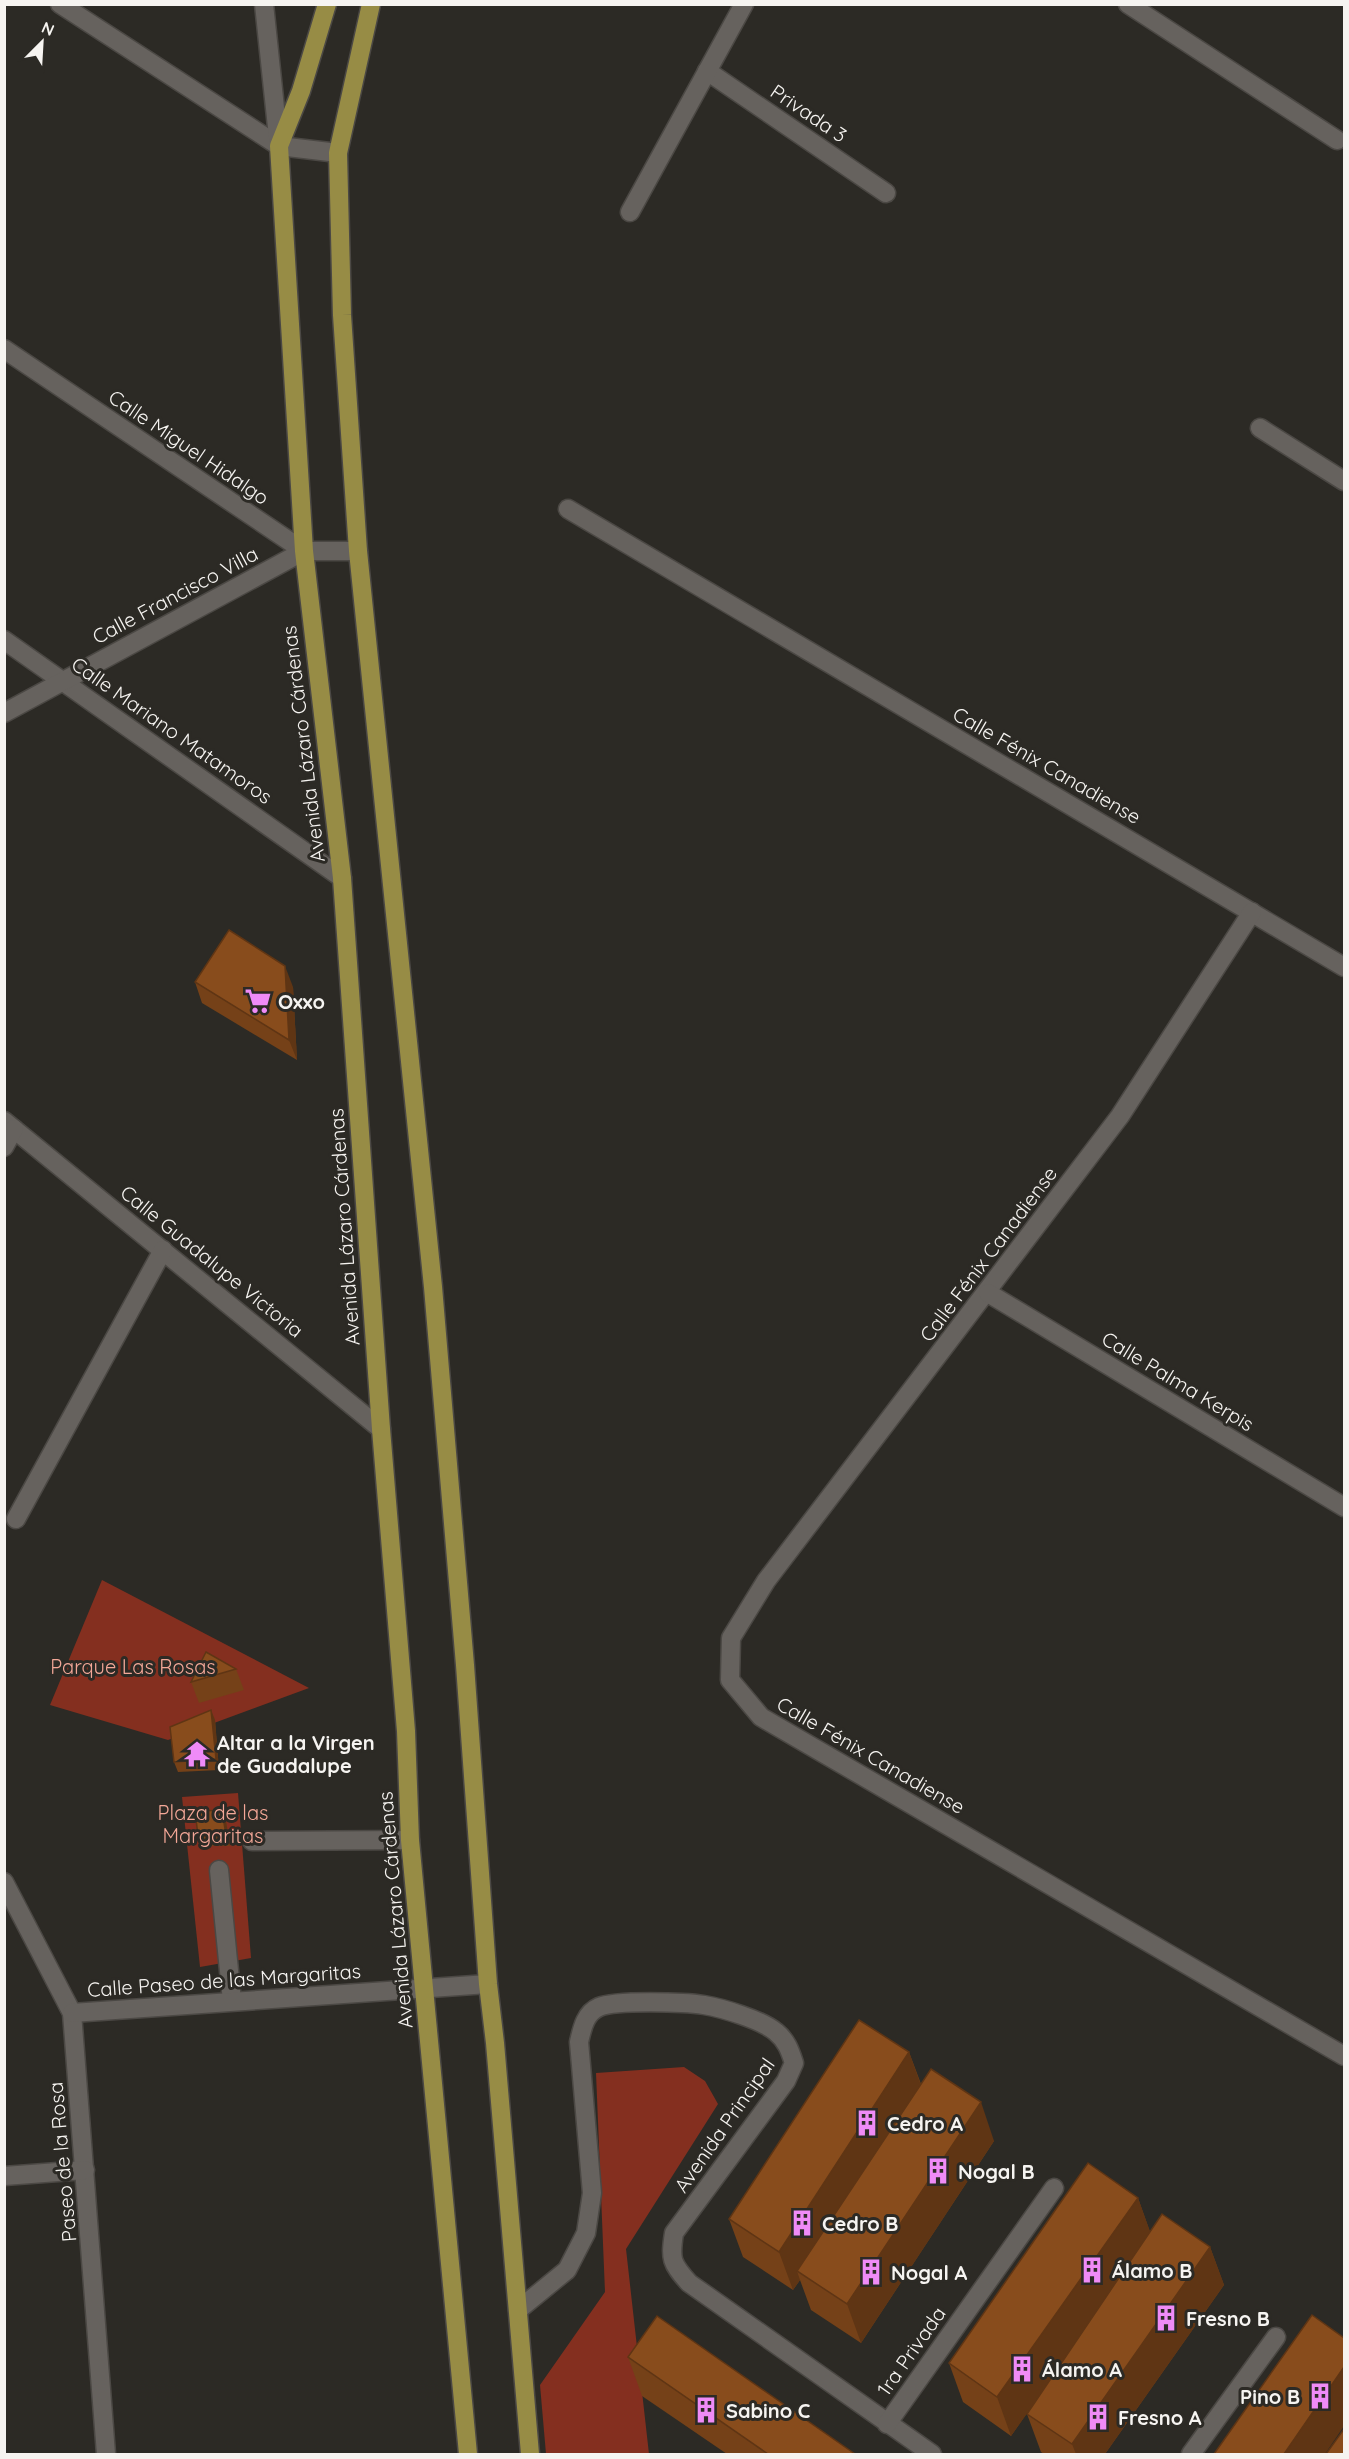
<svg xmlns="http://www.w3.org/2000/svg" width="1349" height="2459" font-family="Quicksand,sans-serif">
<style>
.green{fill:#842f1f}
.lines{fill:none;stroke-linecap:round;stroke-linejoin:round}
.minor-casing{stroke:#4b4844;stroke-width:21}
.major-casing{stroke:#4b4844;stroke-width:21}
.minor{stroke:#66625e;stroke-width:18}
.major{stroke:#978c45;stroke-width:18}
.wall{fill:#754118}
.shaded-wall{fill:#5f3514}
.building{fill:#884c1c;stroke:#5f3514;stroke-width:1.5}
.labels{text-anchor:middle;dominant-baseline:central;stroke-width:6;stroke-linejoin:round;paint-order:stroke}
.street-label{font-size:20px;fill:#f6f4f1;stroke:#2c2a25}
.poi-label{font-size:20px;font-weight:bold;fill:#f6f4f1;stroke:#2c2a25;text-anchor:start}
.park-label{font-size:20px;fill:#f4a898;stroke:#2c2a25}
</style>
<rect width="100%" height="100%" fill="#2c2a25"/>
<g class="green">
<path d="M102,1580l207,108 -141,52 -118,-35z"/>
<path d="M238,1793l13,165 -51,9 -18,-170z"/>
<path d="M684,2067l21,14 13,23 -92,145 23,205h-103l-6,-69 65,-93 -9,-219z"/>
</g>
<g class="lines">
<g class="minor-casing">
<g id="minor">
<path d="M60,4l219,142 59,7"/>
<path d="M264,4l15,142"/>
<path d="M1128,4l209,136"/>
<path d="M707,71l179,122"/>
<path d="M630,212l114,-208"/>
<path d="M4,349l300,202h54"/>
<path d="M1260,428l84,53"/>
<path d="M568,509l776,458"/>
<path d="M4,640l338,238"/>
<path d="M4,713l300,-162"/>
<path d="M1252,912l-132,204 -354,465 -35,57 -1,42 31,37 583,339"/>
<path d="M4,1121l377,308"/>
<path d="M4,1147l10,-18"/>
<path d="M988,1293l356,214"/>
<path d="M16,1519l147,-269"/>
<path d="M252,1841l158,-1"/>
<path d="M219,1870l13,131"/>
<path d="M4,1882l68,131 34,441"/>
<path d="M72,2013l416,-29"/>
<path d="M4,2176l81,-6"/>
<path d="M518,2310l49,-40 19,-37 6,-40 -13,-151c3,-13 6,-29 20,-35 16,-7 86,-5 105,-2 18,3 58,15 72,27 11,9 14,19 18,31l-8,18 -112,152c-4,26 -3,30 15,50l243,171"/>
<path d="M887,2424l167,-236"/>
<path d="M1191,2454l85,-117"/>
</g>
</g>
<g class="major-casing">
<g id="major">
<path d="M327,4l-26,87 -22,55 25,405 38,327 39,551 25,302 4,109 58,614"/>
<path d="M371,4l-33,149 4,162 16,236 75,736 32,378 23,319 7,59 35,411"/>
</g>
</g>
<use href="#minor" class="minor"/>
<use href="#major" class="major"/>
</g>
<g class="wall">
<path d="M195,982l98,5 4,73 -95,-57z"/>
<path d="M236,1669l8,21 -45,13 -8,-21z"/>
<path d="M211,1710l4,10 4,50 -41,2 -4,-10z"/>
<path d="M226,1821l4,25h-28l-4,-10z"/>
<path d="M909,2052l12,32 73,57 -133,202 -50,-33 -11,-30 -7,10 -50,-33 -14,-38z"/>
<path d="M1138,2198l12,34 60,15 14,38 -119,169h-61l-3,-2 -14,-38 12,-18 -28,40 -48,-34 -14,-39z"/>
<path d="M628,2357l227,97h-128l-85,-58z"/>
</g>
<g class="shaded-wall">
<path d="M285,966l8,21 4,73 -8,-20z"/>
<path d="M211,1710l4,10 4,50 -3,-11z"/>
<path d="M222,1811l4,10 4,25 -4,-11z"/>
<path d="M909,2052l14,39 -126,180 3,9 -7,10 -14,-38z"/>
<path d="M981,2102l13,39 -133,202 -14,-39z"/>
<path d="M1138,2198l14,39 -141,199 -14,-39z"/>
<path d="M1210,2247l14,38 -119,169h-29l-4,-10z"/>
<path d="M1344,2367v59l-19,28h-41z"/>
</g>
<g class="building">
<path d="M229,930l56,36 4,74 -94,-58z"/>
<path d="M206,1652l30,17 -45,13z"/>
<path d="M211,1710l5,49 -42,3 -4,-35z"/>
<path d="M195,1810l27,1 4,24 -28,1z"/>
<path d="M859,2020l50,32 -130,200 -50,-33z"/>
<path d="M931,2069l50,33 -134,202 -50,-33z"/>
<path d="M1088,2163l50,35 -141,199 -48,-34z"/>
<path d="M1162,2214l48,33 -138,197 -45,-30z"/>
<path d="M1312,2315l32,23v29l-60,87h-70z"/>
<path d="M657,2316l198,138h-87l-140,-97z"/>
<path d="M1344,2429v25h-18z"/>
</g>
<defs>
<g id="supermarket-bare" transform="scale(2.07)"><path d="M-6-5.5h2.5l.6 2H6L4.5 2H-2.5L-4.4-4H-6ZM-1.5 3.2a1.3 1.3 0 1 0 .1 0ZM3 3.2a1.3 1.3 0 1 0 .1 0Z" fill="#ef8bf7" stroke="#2c2a25" stroke-width="2.5" paint-order="stroke"/></g>
<g id="temple-bare" transform="scale(2.07)"><path d="M0-6L5-2H3V0L6.5 2.5H4V6H1.5V3h-3V6H-4V2.5H-6.5L-3 0V-2H-5Z" fill="#ef8bf7" stroke="#2c2a25" stroke-width="2.5" paint-order="stroke"/></g>
<g id="building-bare" transform="scale(2.07)"><path d="M-4-6H4V6H1V3H-1V6H-4ZM-2.5-4.3h1.7v1.8h-1.7ZM.8-4.3h1.7v1.8H.8ZM-2.5-1h1.7V.8h-1.7ZM.8-1h1.7V.8H.8Z" fill="#ef8bf7" stroke="#2c2a25" stroke-width="2.5" paint-order="stroke"/></g>
</defs>
<g fill-rule="evenodd">
<use href="#supermarket-bare" x="258" y="1001"/>
<use href="#temple-bare" x="197" y="1754"/>
<use href="#building-bare" x="867" y="2123"/>
<use href="#building-bare" x="938" y="2171"/>
<use href="#building-bare" x="802" y="2223"/>
<use href="#building-bare" x="1092" y="2270"/>
<use href="#building-bare" x="871" y="2272"/>
<use href="#building-bare" x="1166" y="2318"/>
<use href="#building-bare" x="1022" y="2369"/>
<use href="#building-bare" x="1320" y="2396"/>
<use href="#building-bare" x="706" y="2410"/>
<use href="#building-bare" x="1098" y="2417"/>
</g>
<g class="labels">
<g class="street-label">
<text transform="translate(809 113) rotate(34)">Privada 3</text>
<text transform="translate(189 447) rotate(34)">Calle Miguel Hidalgo</text>
<text transform="translate(175 595) rotate(-28)">Calle Francisco Villa</text>
<text transform="translate(172 730) rotate(35)">Calle Mariano Matamoros</text>
<text transform="translate(303 744) rotate(-97)">Avenida Lázaro Cárdenas</text>
<text transform="translate(1047 765) rotate(30)">Calle Fénix Canadiense</text>
<text transform="translate(344 1227) rotate(-94)">Avenida Lázaro Cárdenas</text>
<text transform="translate(988 1254) rotate(-53)">Calle Fénix Canadiense</text>
<text transform="translate(212 1261) rotate(39)">Calle Guadalupe Victoria</text>
<text transform="translate(1178 1381) rotate(31)">Calle Palma Kerpis</text>
<text transform="translate(871 1755) rotate(30)">Calle Fénix Canadiense</text>
<text transform="translate(395 1910) rotate(-95)">Avenida Lázaro Cárdenas</text>
<text transform="translate(224 1980) rotate(-4)">Calle Paseo de las Margaritas</text>
<text transform="translate(724 2125) rotate(-55)">Avenida Principal</text>
<text transform="translate(62 2162) rotate(-95)">Paseo de la Rosa</text>
<text transform="translate(911 2351) rotate(-55)">1ra Privada</text>
</g>
<g class="poi-label">
<text x="278" y="1001">Oxxo</text>
<text x="217" y="1742">Altar a la Virgen<tspan x="217" dy="23">de Guadalupe</tspan></text>
<text x="887" y="2123">Cedro A</text>
<text x="958" y="2171">Nogal B</text>
<text x="822" y="2223">Cedro B</text>
<text x="1112" y="2270">Álamo B</text>
<text x="891" y="2272">Nogal A</text>
<text x="1186" y="2318">Fresno B</text>
<text x="1042" y="2369">Álamo A</text>
<text x="1300" y="2396" text-anchor="end">Pino B</text>
<text x="726" y="2410">Sabino C</text>
<text x="1118" y="2417">Fresno A</text>
</g>
<g class="park-label">
<text x="133" y="1666">Parque Las Rosas</text>
<text x="213" y="1812">Plaza de las<tspan x="213" dy="23">Margaritas</tspan></text>
</g>
</g>
<rect width="1349" height="2459" fill="none" stroke="#f6f4f1" stroke-width="12"/>
<g transform="translate(42 42) rotate(24)" stroke="#2c2a25" stroke-width="4.5" paint-order="stroke">
<path d="M0-4.5L10 22L0 15L-10 22Z" fill="#f6f4f1"/>
<text y="-9" font-size="16" font-weight="bold" text-anchor="middle" fill="#f6f4f1">N</text>
</g>
</svg>
